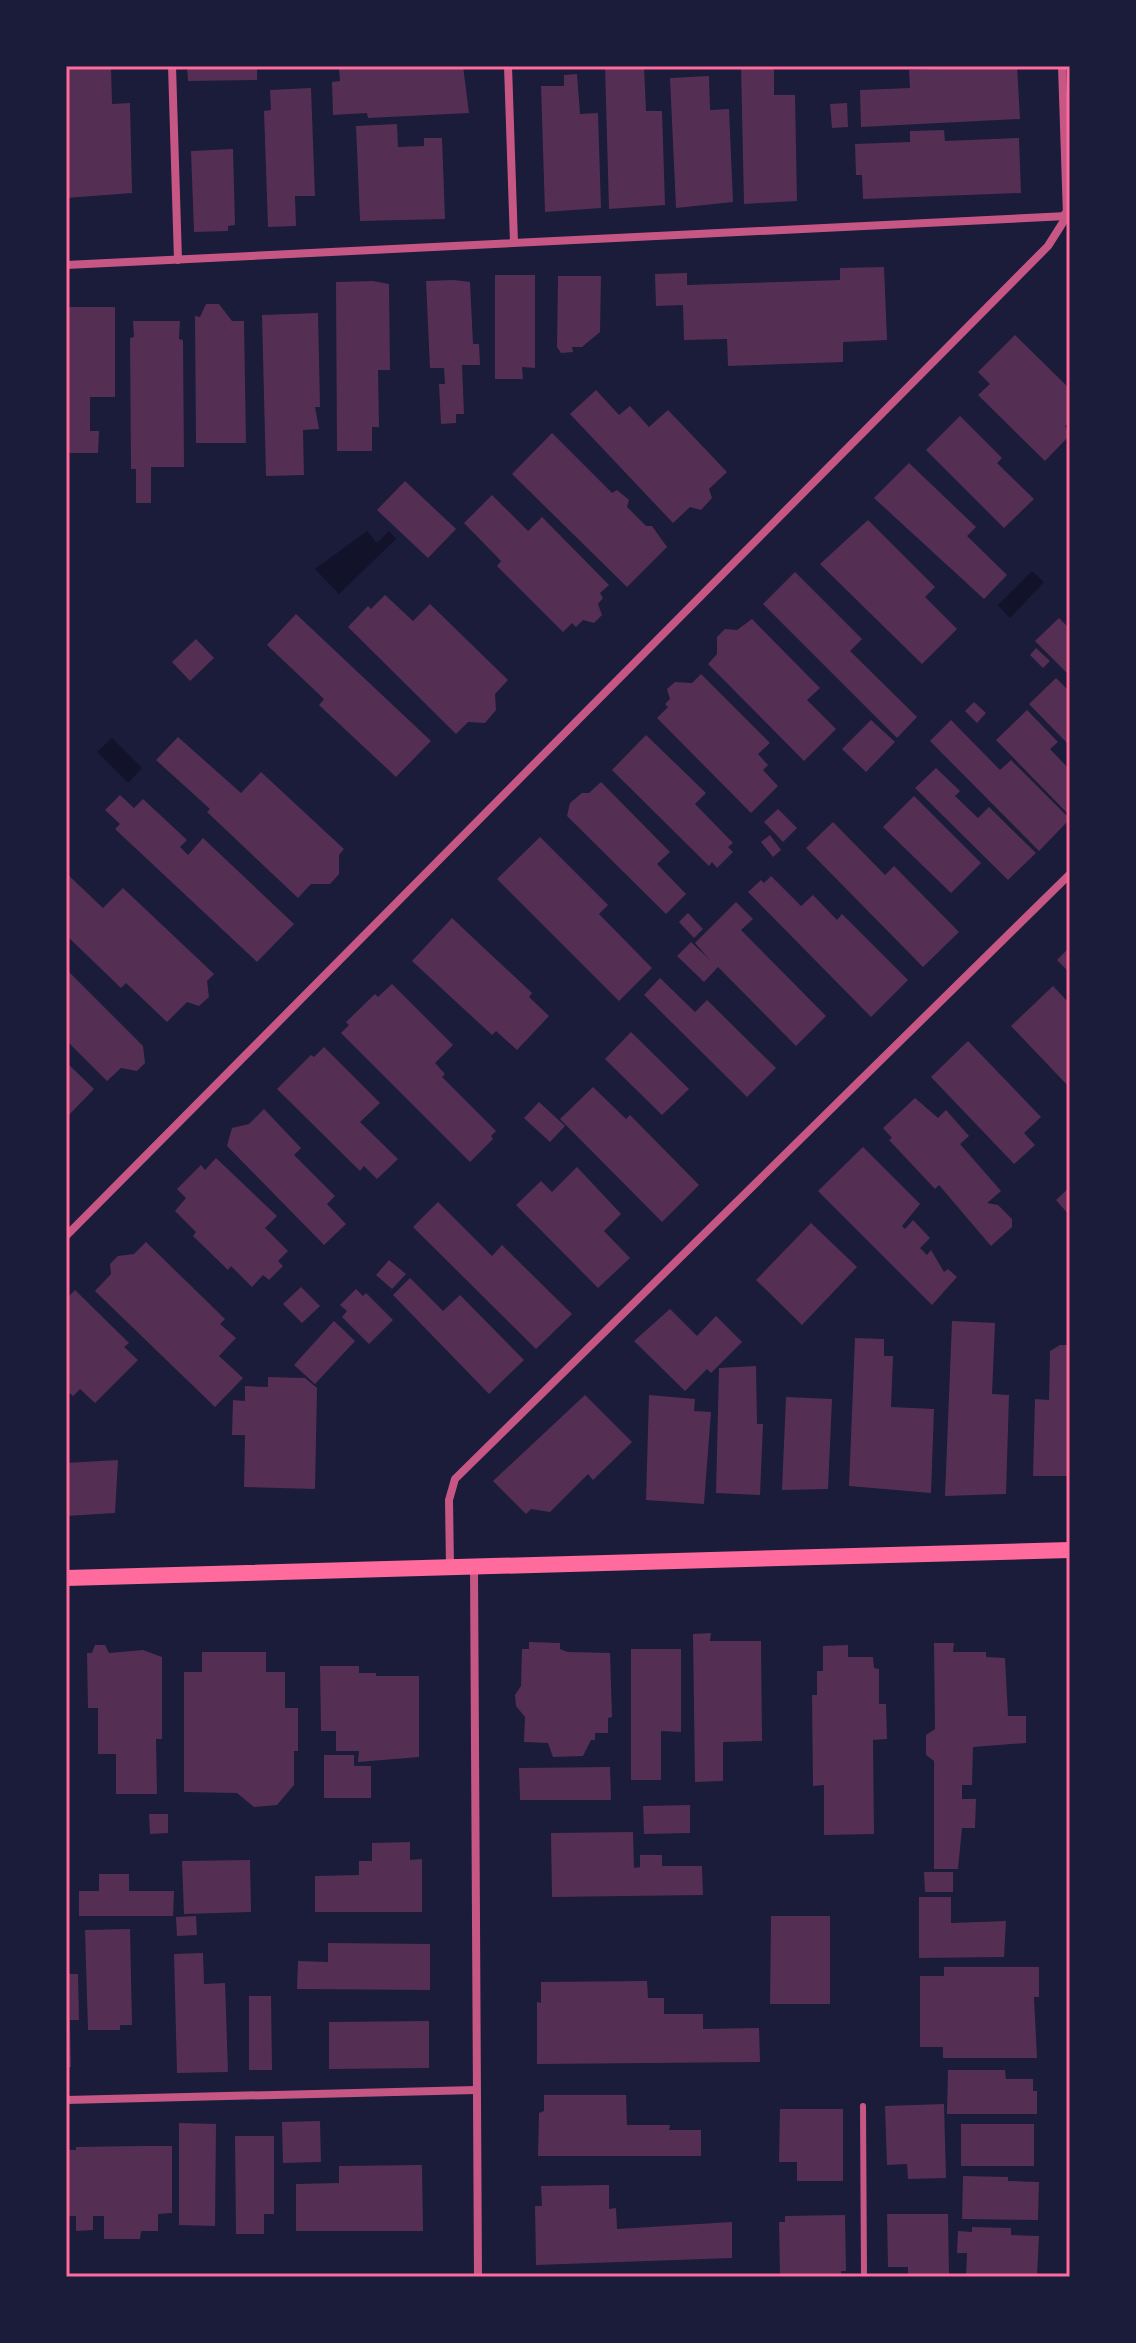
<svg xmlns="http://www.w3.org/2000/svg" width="1136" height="2343" font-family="Lato,sans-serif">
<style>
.water{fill:#12122b}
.building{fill:#542f53}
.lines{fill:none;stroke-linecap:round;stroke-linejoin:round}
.service{stroke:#c65784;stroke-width:6}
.minor{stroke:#c65784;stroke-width:8}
.tertiary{stroke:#c65784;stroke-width:14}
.secondary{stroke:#ff6b9d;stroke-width:16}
.neatline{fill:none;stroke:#ff6b9d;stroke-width:3}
</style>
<rect width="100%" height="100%" fill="#1b1b3a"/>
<g class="water">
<path d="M367,531l10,12 12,-12 7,8 -57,55 -24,-25z"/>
<path d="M1032,571l12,11 -34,36 -12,-13z"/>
<path d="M112,738l30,30 -14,15 -31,-31z"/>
</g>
<g class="building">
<path d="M66,66h45l1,38 18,-1 2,90 -66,5z"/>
<path d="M187,66h70v14l-69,1z"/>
<path d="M366,66h97l6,47 -101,5 -1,-5 -34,2 -1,-33 8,-1 -1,-13z"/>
<path d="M605,66h39l2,45h16l3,94 -56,4z"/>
<path d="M741,66h33v29h21l2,106 -53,3z"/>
<path d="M1017,66l3,53 -159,8 -1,-37 50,-2 -1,-18z"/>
<path d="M577,74l3,40 18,-1 3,95 -56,4 -4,-126h23v-11z"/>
<path d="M709,76l1,34 19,-1 4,93 -57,6 -6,-130z"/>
<path d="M311,88l4,108h-20l1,30 -28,1 -4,-116 7,-1 -1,-20z"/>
<path d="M847,103l1,24 -16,1 -2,-24z"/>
<path d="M397,124l1,23 26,-1v-8h18l3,81 -85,2 -4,-95z"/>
<path d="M944,130l1,11 74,-3 2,55 -158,6 -1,-24h-6l-1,-31 55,-2v-11z"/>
<path d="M233,149l2,76 -7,1v5l-34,1 -3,-81z"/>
<path d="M884,267l3,73 -44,2v20l-115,4 -1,-27 -43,1 -1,-35 -27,1 -1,-32 32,-1v12l153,-5v-12z"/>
<path d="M495,275h40v93l-13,-1 1,12h-28z"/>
<path d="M558,276h43l-1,56 -18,15h-10l1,5 -12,1 -4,-6z"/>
<path d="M454,280l16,2 3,62h6l1,21h-18l2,49h-8v9l-15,1 -2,-40h6l-1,-16h-14l-4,-87z"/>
<path d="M373,281l16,3 1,86h-12l1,57h-7v24h-35l-1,-169z"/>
<path d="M206,304h13l13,17h12l2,122h-50l-1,-127 5,1z"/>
<path d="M66,307h49v90h-25v34h9l-1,22h-32z"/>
<path d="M318,313l2,94h-5l4,22 -16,1 1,45 -38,1 -4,-161z"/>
<path d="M133,321h47l-1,18 4,1 1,127h-33v36h-15v-34h-5l-1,-131 4,-1z"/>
<path d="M1015,335l55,54v33l-5,4 5,9 -25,26 -67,-66 12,-11 -12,-12z"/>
<path d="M596,390l23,25 11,-9 19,21 19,-17 59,62 -18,17 3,9 -11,12 -11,-3 -17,16 -103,-109z"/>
<path d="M960,416l42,42 -5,5 37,36 -30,29 -78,-78z"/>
<path d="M552,433l60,60 5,-3 12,10 -2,7 19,19h6l15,21 -40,40 -115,-113z"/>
<path d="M909,463l67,64 -9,9 40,39 -23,24 -110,-101z"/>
<path d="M405,481l51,48 -28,29 -51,-48z"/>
<path d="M492,495l36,36 14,-14 67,68 -9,8 3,5 -5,6 4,11 -8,8 -11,-3 -7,7 -4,-4 -9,9 -66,-66 4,-5 -37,-38z"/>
<path d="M868,520l67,67 -10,10 32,32 -35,35 -102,-100z"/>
<path d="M795,572l67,67 -12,12 67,66 -20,21 -134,-134z"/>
<path d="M385,595l28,26 17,-17 78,76 -13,14 1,16 -11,13 -17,-1 -12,12 -108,-107 20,-21 3,3z"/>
<path d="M296,614l135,127 -35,36 -77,-72 5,-6 -57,-54z"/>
<path d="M1059,618l11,11v47l-35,-35z"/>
<path d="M752,619l68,69 -13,12 29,29 -32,32 -96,-97 9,-10v-17l8,-8 12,1z"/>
<path d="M196,639l18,19 -24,23 -18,-19z"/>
<path d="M1036,648l14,13 -7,7 -13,-13z"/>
<path d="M701,674l69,69 -12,11 10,11 -5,5 15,16 -27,27 -94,-95 11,-11 -3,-3 5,-5 -3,-10 8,-7 17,1z"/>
<path d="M1056,678l14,14v54l-41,-42z"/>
<path d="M974,702l12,11 -9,10 -12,-12z"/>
<path d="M1027,710l31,32 -8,7 20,21v46l-74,-76z"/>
<path d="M871,720l24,22 -29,30 -24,-23z"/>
<path d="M951,720l49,50 11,-10 59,59 -31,32 -109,-110z"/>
<path d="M646,735l60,58 -11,11 38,39 -5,4 5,5 -16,16 -5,-6 -3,4 -97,-96z"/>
<path d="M178,737l63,56 20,-21 83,77 -5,6v19l-9,10h-19l-13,14 -91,-86 3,-3 -54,-49z"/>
<path d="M936,768l24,23 -5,5 23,22 11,-11 47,46 -28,27 -93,-92z"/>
<path d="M601,782l69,70 -13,12 29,30 -20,20 -99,-98 3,-13 12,-10h7z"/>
<path d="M120,795l14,13 9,-9 44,41 -7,7 8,8 15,-17 91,86 -37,38 -142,-133 5,-5 -15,-14z"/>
<path d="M914,796l67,67 -30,30 -68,-66z"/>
<path d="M778,809l19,19 -14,14 -19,-20z"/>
<path d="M833,822l52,53 9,-9 65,66 -36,35 -117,-119z"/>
<path d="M770,835l11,15 -8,7 -12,-15z"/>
<path d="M540,837l68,68 -9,9 53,54 -33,33 -122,-122z"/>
<path d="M66,873l37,35 20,-20 91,86 -7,7 2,16 -10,9 -12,-4 -20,20 -41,-39 -5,5 -55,-53 4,-7 -4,-4z"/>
<path d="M771,876l30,30 12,-11 24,25 5,-6 66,66 -37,37 -123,-125 13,-12 3,3z"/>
<path d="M736,902l17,17 -12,11 85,86 -30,30 -78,-79 -14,15 -27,-26 14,-14 19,18 -15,-17z"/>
<path d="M688,913l15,16 -9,9 -15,-16z"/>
<path d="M452,918l80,75 -3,4 20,19 -32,34 -21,-19 -4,4 -80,-74z"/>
<path d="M1070,947v26l-13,-13z"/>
<path d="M66,969l77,77 2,17 -8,8 -16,-3 -14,13 -41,-41z"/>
<path d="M660,978l35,34 12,-12 69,68 -29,29 -103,-102z"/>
<path d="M392,984l61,61 -18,18 10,11 -3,3 54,54 -5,5 2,3 -23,23 -129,-129 8,-8 -3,-3 29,-28 3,3z"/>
<path d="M1053,986l17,18v84l-59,-62z"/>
<path d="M631,1032l58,57 -27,26 -57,-56z"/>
<path d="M968,1041l73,76 -17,16 11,12 -21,19 -83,-87z"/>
<path d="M324,1047l56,56 -20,19 38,37 -21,20 -13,-13 -4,5 -83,-82 34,-34 3,2z"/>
<path d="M66,1062l28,27 -28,29z"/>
<path d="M593,1087l33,32 4,-4 69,70 -37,37 -102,-103z"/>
<path d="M915,1098l23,20 8,-8 23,26 -9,8 41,47 -14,12 11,2 14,14v8l-21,19 -52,-61 -4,4 -46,-49 3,-2 -9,-10z"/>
<path d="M539,1102l26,24 -15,16 -26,-24z"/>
<path d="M264,1109l37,39 -7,7 41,41 -8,8 19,20 -22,21 -97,-99 5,-18 17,-4z"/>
<path d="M863,1147l57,57 -18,22 3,3 8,-9 17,18 -10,10 7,7 4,-5 13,22 4,-3 9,8 -25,28 -114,-114z"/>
<path d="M216,1158l61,58 -12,12 23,23 -10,10 5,5 -14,14 -6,-5 -11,12 -21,-21 -3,4 -35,-34 3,-4 -21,-21 11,-13 -9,-9 24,-24 4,5z"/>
<path d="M577,1167l44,47 -17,17 26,27 -32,30 -82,-83 25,-24 11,11z"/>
<path d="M1070,1187v29l-14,-16z"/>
<path d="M438,1202l54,54 10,-11 70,69 -36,35 -123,-122z"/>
<path d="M811,1223l46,44 -55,58 -46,-45z"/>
<path d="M146,1242l79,77 -5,5 16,14 -17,18 24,22 -28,29 -120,-116 16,-17 -1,-10 8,-8 16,-2z"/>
<path d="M389,1260l17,14 -14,15 -16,-14z"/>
<path d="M410,1278l33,33 17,-16 64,65 -35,34 -96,-99z"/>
<path d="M301,1287l19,19 -18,17 -19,-19z"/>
<path d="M356,1289l7,7 3,-3 27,27 -24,24 -27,-27 5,-6 -7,-6z"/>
<path d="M75,1290l54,53 -5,4 14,13 -43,43 -15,-14 -7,7 -7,-6v-91z"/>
<path d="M670,1309l27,27 19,-20 26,26 -31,31 -4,-4 -22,22 -51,-50z"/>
<path d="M334,1321l21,20 -40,43 -21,-19z"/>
<path d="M952,1321l43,2 -3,71 17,1 -3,99 -61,2z"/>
<path d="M855,1338l29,1v17h9l-2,51 43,2 -3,84 -82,-7z"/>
<path d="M1060,1345h10v131h-37l2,-77 14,1 1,-49z"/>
<path d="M756,1366l1,58h6l-3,71 -44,-2 3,-125z"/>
<path d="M268,1377l37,1 12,10 -2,101 -71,-2 1,-52h-13l1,-35 12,1v-15l23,1z"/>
<path d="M585,1395l47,47 -39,38 -5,-6 -38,38 -19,-3 -5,5 -33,-33z"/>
<path d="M649,1395l46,4 -1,12 17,1 -7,92 -58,-4z"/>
<path d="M786,1397l46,2 -4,90 -46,1z"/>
<path d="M118,1460l-3,53 -49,3v-53z"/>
<path d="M711,1633l-1,8h51l1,100 -39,1v39l-28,1 -2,-148z"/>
<path d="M529,1642l31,1v6l8,3 42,1 2,64 -4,1v15h-13v7h-4l-8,16 -30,1 -5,-14 -24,-1 1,-25 -9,-11 -1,-11 6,-9 1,-37h7z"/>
<path d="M934,1643h20l-1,9h33v5l19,1 3,58h18v27l-53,4 -1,38h-10v14h14l-1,29h-13l-4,41h-24v-108l-8,-6v-20l9,-6z"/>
<path d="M95,1645h10l4,8 34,-3 19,7v82h-6l1,55h-41v-40h-18v-46h-10l-1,-55h5z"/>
<path d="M848,1645v12h25l1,11 5,1v35h7l1,35 -14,1 1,94 -50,1v-50l-11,1 -1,-91h5v-24h6v-25z"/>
<path d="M631,1649h50v83l-20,-1v49h-30z"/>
<path d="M202,1652h64v20h19v36h13v43h-4v34l-17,20 -23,2 -17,-14 -53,-1v-120h18z"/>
<path d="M320,1666h39v7h17v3h43v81l-61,5 1,-11h-23v-20h-15z"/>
<path d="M324,1755h30v11h17v32h-47z"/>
<path d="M610,1767l1,33h-91l-1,-32z"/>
<path d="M690,1805v28l-46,1 -1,-28z"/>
<path d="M149,1814h19v19l-18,1z"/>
<path d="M633,1832l1,36 6,-1v-12h22v11h40l1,29 -151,2 -1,-64z"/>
<path d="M410,1842v18l12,-1v53h-107v-36l44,-1v-14h13v-18z"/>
<path d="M250,1860l1,52 -67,2 -2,-53z"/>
<path d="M924,1872h29v20h-28z"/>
<path d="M99,1874h30v17h45l-1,25h-94v-25h20z"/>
<path d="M919,1897h32v26l55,-2 -2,36 -85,1z"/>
<path d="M196,1916l1,19 -20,1 -1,-19z"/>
<path d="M771,1916h59v88h-60z"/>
<path d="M130,1929l2,96h-12v5h-32l-3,-100z"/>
<path d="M328,1943l102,1v46l-133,-1 1,-28 30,1z"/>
<path d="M203,1953l1,31 21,-1 3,89 -51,1 -3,-119z"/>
<path d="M944,1967h95v30h-5l3,61h-94v-11h-23v-71h24z"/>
<path d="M66,1974h12l1,46h-9l1,47h-5z"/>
<path d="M647,1981l1,17h16v16h39v15l56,-1 1,34 -223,2v-62l4,1v-21z"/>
<path d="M249,1996h22l1,74h-23z"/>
<path d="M429,2021v47l-100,1v-47z"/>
<path d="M948,2070h57l1,9h27v12h4v23h-90z"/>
<path d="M544,2095h82l1,30h43l-1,5h32v26h-163l1,-43 5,-2z"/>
<path d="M944,2104l2,74 -38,1 -1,-15 -20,1 -2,-59z"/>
<path d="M780,2109h63v72h-46v-19h-18z"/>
<path d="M320,2121l1,41 -38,1 -1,-41z"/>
<path d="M179,2123l37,1 -1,102 -36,-1z"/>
<rect x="961" y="2124" width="73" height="42"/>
<path d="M235,2136h39v78h-10v20h-28z"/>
<path d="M140,2146h32v67l-14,1v17h-17l-1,8h-36v-23h-11v14l-17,1v-15h-10v-66h10v-3z"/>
<path d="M422,2165l1,66h-127v-47l43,-1v-17z"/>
<path d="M963,2176l45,1v4l31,1 -1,38 -76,-1z"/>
<path d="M609,2185v24l7,-1 1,21 115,-7v36l-196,7 -1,-59h7l-1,-20z"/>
<path d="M887,2214h61l1,63h-41v-10h-20z"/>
<path d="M845,2215l1,56h-5v6h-61l-1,-55h6v-6z"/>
<path d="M972,2227l39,1v7l28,1 -2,41h-71l1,-24h-10l1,-22 14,1z"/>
</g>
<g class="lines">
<path class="service" d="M863,2106l1,171"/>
<g class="minor">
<path d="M172,66l6,194"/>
<path d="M508,66l6,177"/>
<path d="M1062,66l5,150"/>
<path d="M66,265l1001,-49"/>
<path d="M66,1236l982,-990 19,-30"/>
<path d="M450,1567l-1,-67 6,-21 615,-605"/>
<path d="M474,1567l4,710"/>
<path d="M66,2100l410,-10"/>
</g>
<path class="tertiary" d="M1067,216h3"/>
<path class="secondary" d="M66,1578l1004,-28"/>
</g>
<rect width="1136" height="2343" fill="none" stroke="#1b1b3a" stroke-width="136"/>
<rect x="68" y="68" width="1000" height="2207" class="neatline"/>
</svg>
